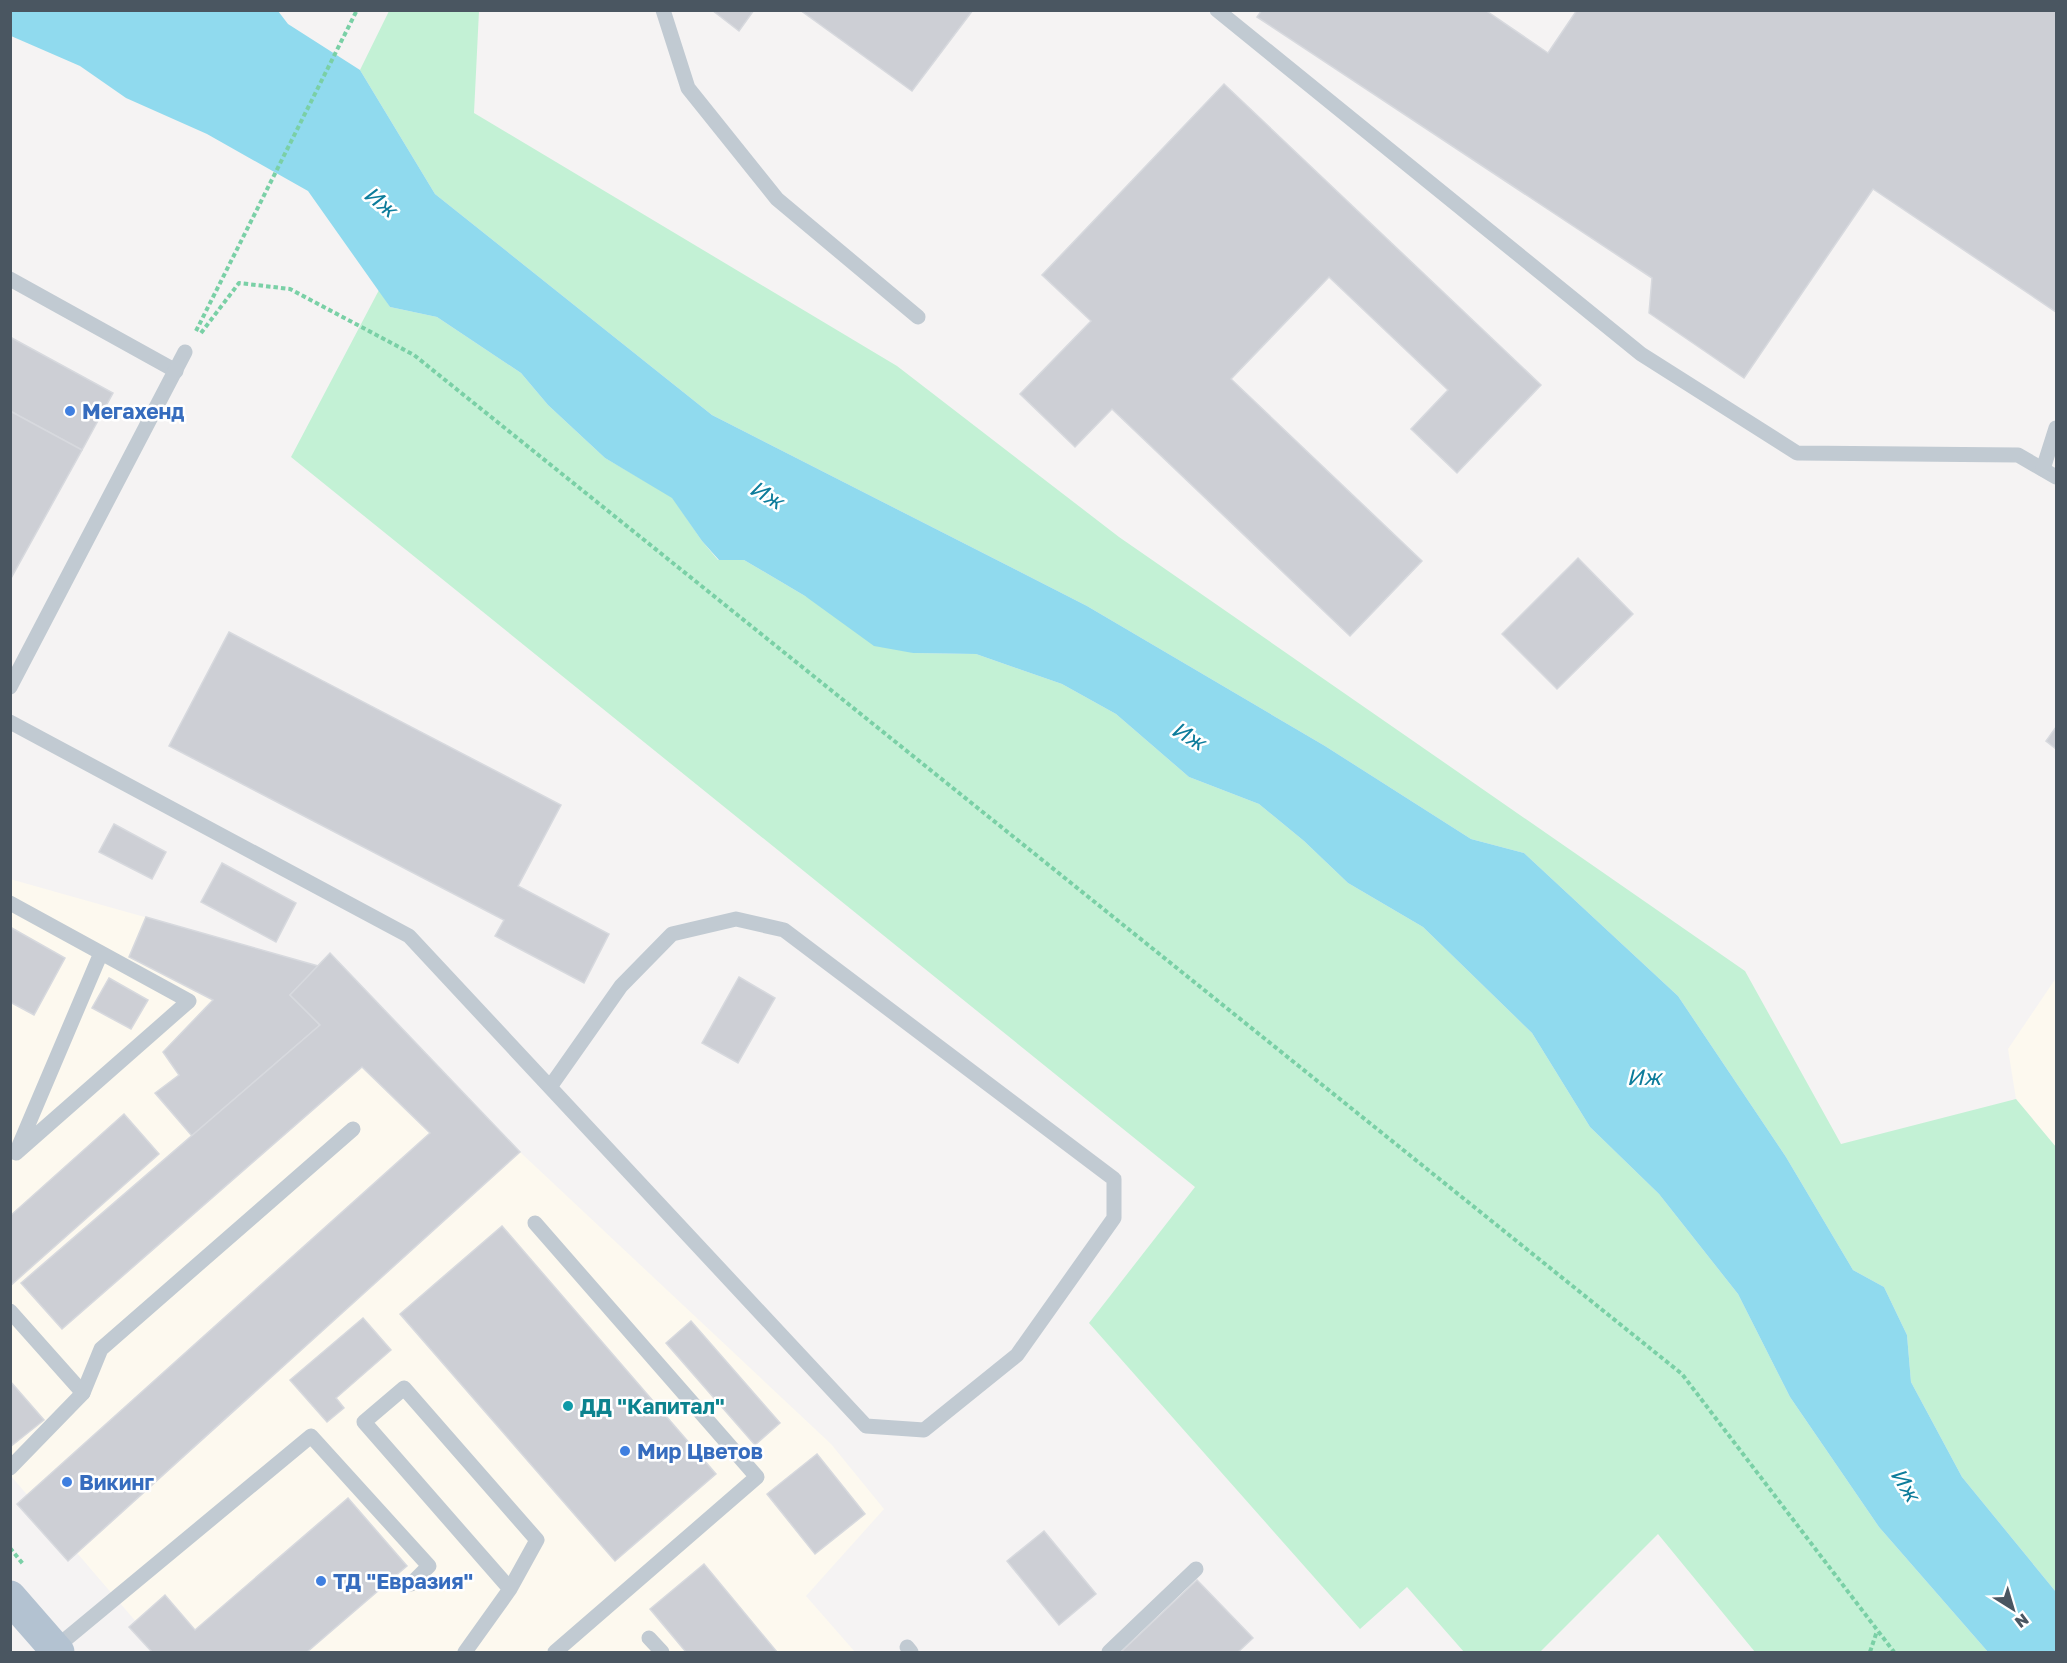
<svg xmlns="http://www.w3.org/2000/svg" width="2067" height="1663" font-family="'Golos Text',sans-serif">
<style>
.commercial{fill:#fdf9ef}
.green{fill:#c3f1d5}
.water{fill:#90daee}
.building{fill:#cdcfd5;stroke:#d7d9de;stroke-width:1.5}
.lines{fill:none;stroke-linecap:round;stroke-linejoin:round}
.path{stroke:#7ad0a6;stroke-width:4;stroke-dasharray:4.5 3;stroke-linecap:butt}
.service{stroke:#c1cad2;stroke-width:15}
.primary{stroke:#b3c2d1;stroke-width:33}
.shop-dot{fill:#3f7fe0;stroke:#fff;stroke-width:2}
.culture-dot{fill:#0f9aa8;stroke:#fff;stroke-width:2}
.labels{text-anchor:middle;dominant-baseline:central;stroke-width:5;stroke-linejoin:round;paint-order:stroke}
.shop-label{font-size:21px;font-weight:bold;fill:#366cbe;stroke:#fff;text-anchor:start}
.culture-label{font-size:21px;font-weight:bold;fill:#0d838f;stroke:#fff;text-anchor:start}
.water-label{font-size:22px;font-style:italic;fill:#0c7c9b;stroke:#fff}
</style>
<rect width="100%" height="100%" fill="#f5f3f3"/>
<g class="commercial">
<path d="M10,879l308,87 12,-13 190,199 311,292 53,65 -78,87 49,56h-693l-151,-176z"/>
<path d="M2056,978v169l-40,-48 -8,-50z"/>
</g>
<g class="green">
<path d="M389,11h90l-5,102 423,253 222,171 626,434 96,173 175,-45 40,48v445l-94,-115 -51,-95 -4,-47 -23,-48 -31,-17 -67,-113 -108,-161 -154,-143 -53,-14 -146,-93 -238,-140 -375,-191 -277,-221 -75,-124z"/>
<path d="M379,290l11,17 47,10 84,56 27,32 57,53 67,39 30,44 16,19h26l61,36 108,57 63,1 86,30 54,30 73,63 70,27 45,37 44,42 75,44 109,106 58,94 69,67 79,100 52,103 89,130 109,125h-233l-97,-118 -118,118h-76l-57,-65 -47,42 -271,-306 106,-136 -904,-730z"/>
</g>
<path class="water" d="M11,10l267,1 10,13 72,46 75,124 277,221 375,191 238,140 146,93 53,14 154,143 108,161 67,113 31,17 23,48 4,47 51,95 94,115v60h-68l-109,-125 -89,-130 -52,-103 -79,-100 -69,-67 -58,-94 -109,-106 -75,-44 -44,-42 -45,-37 -70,-27 -73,-63 -54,-30 -86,-30 -63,-1 -39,-7 -69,-50 -61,-36h-25l-17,-19 -30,-43 -67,-40 -57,-53 -27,-32 -84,-56 -47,-10 -82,-116 -101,-57 -81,-36 -46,-32 -69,-30z"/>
<g class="building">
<path d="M712,10h42l-15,21z"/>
<path d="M800,10h173l-61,81z"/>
<path d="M1262,10h223l63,43 29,-43h479v302l-183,-123 -129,189 -95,-65 3,-35 -395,-261z"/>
<path d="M1224,84l317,301 -84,88 -46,-44 37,-39 -119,-113 -98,102 191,182 -72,75 -238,-227 -37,38 -55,-53 71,-73 -49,-46z"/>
<path d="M10,337l103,56 -31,57 -72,-39z"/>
<path d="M10,411l72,39 -72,130z"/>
<path d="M1578,558l55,56 -76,75 -55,-55z"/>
<path d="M229,632l332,173 -43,81 91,48 -25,49 -89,-47 9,-16 -335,-174z"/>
<path d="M2056,727v22l-10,-8z"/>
<path d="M114,824l52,28 -14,27 -53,-27z"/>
<path d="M222,863l74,40 -20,39 -75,-40z"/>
<path d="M146,917l172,49 -28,29 30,30 -128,111 -37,-43 24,-18 -16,-23 50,-52 -84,-43z"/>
<path d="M10,927l55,31 -31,57 -24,-13z"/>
<path d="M330,953l190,199 -452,409 -51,-57 413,-371 -68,-66 -300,262 -41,-46 299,-258 -30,-30z"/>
<path d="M739,977l36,21 -37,65 -36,-20z"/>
<path d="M109,978l39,22 -17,29 -39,-21z"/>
<path d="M124,1114l35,40 -149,132v-70z"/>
<path d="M502,1226l214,248 -101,87 -215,-247z"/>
<path d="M363,1318l28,32 -55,48 8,10 -17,14 -37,-42z"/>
<path d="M691,1321l89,102 -25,22 -89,-102z"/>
<path d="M10,1381l34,39 -34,27z"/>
<path d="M817,1454l48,60 -50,40 -48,-60z"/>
<path d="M348,1498l59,68 -100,86h-155l-23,-25 36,-32 30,35z"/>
<path d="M1044,1531l52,63 -37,31 -52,-64z"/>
<path d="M704,1564l73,88h-91l-36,-43z"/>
<path d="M1197,1580l56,58 -15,14h-117z"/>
</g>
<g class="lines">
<g class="path">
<path d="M196,331l161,-321"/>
<path d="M201,333l38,-50 51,6 124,66 1268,1019 212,278"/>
<path d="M10,1548l13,16"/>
<path d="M1870,1652l7,-21"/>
</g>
<g class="service">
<path d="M663,10l25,78 89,111 141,118"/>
<path d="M1217,10l424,344 156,99 221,2 38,22"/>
<path d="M10,279l166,92"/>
<path d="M2043,469l13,-41"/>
<path d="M10,687l175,-335"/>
<path d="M10,722l399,214 457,490 58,4 93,-75 97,-137v-39l-330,-249 -48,-11 -64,15 -51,52 -71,101"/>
<path d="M10,903l179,98 -173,152 85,-200"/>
<path d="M535,1223l222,254 -202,175"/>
<path d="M10,1311l73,82"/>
<path d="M10,1468l73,-75 18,-44 252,-220"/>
<path d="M649,1638l13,14"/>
<path d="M907,1647l4,5"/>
<path d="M54,1649l257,-213 118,130 -18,18"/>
<path d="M465,1652l45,-63 27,-49 -133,-152 -40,34 146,167"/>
<path d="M1109,1652l87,-83"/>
</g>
<path class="primary" d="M10,1597l48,55"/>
</g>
<g class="shop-dot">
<circle cx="70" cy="411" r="6"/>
<circle cx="625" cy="1451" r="6"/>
<circle cx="67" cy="1482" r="6"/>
<circle cx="321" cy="1581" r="6"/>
</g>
<circle class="culture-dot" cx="568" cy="1406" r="6"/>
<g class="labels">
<g class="shop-label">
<text x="82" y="411">Мегахенд</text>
<text x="637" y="1451">Мир Цветов</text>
<text x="79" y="1482">Викинг</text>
<text x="333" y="1581">ТД "Евразия"</text>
</g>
<g class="culture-label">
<text x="580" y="1406">ДД "Капитал"</text>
</g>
<g class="water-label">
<text transform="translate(381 201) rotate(39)">Иж</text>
<text transform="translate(767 494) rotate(30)">Иж</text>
<text transform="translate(1189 735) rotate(30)">Иж</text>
<text x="1644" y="1076">Иж</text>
<text transform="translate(1906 1484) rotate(58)">Иж</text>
</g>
</g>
<rect width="2067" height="1663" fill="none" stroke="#4a5661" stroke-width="24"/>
<g transform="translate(2013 1609) rotate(143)" stroke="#ffffff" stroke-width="4.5" paint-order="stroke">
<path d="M0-4.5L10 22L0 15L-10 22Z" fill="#4a5661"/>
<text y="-9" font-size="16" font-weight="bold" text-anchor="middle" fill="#4a5661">N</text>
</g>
</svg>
